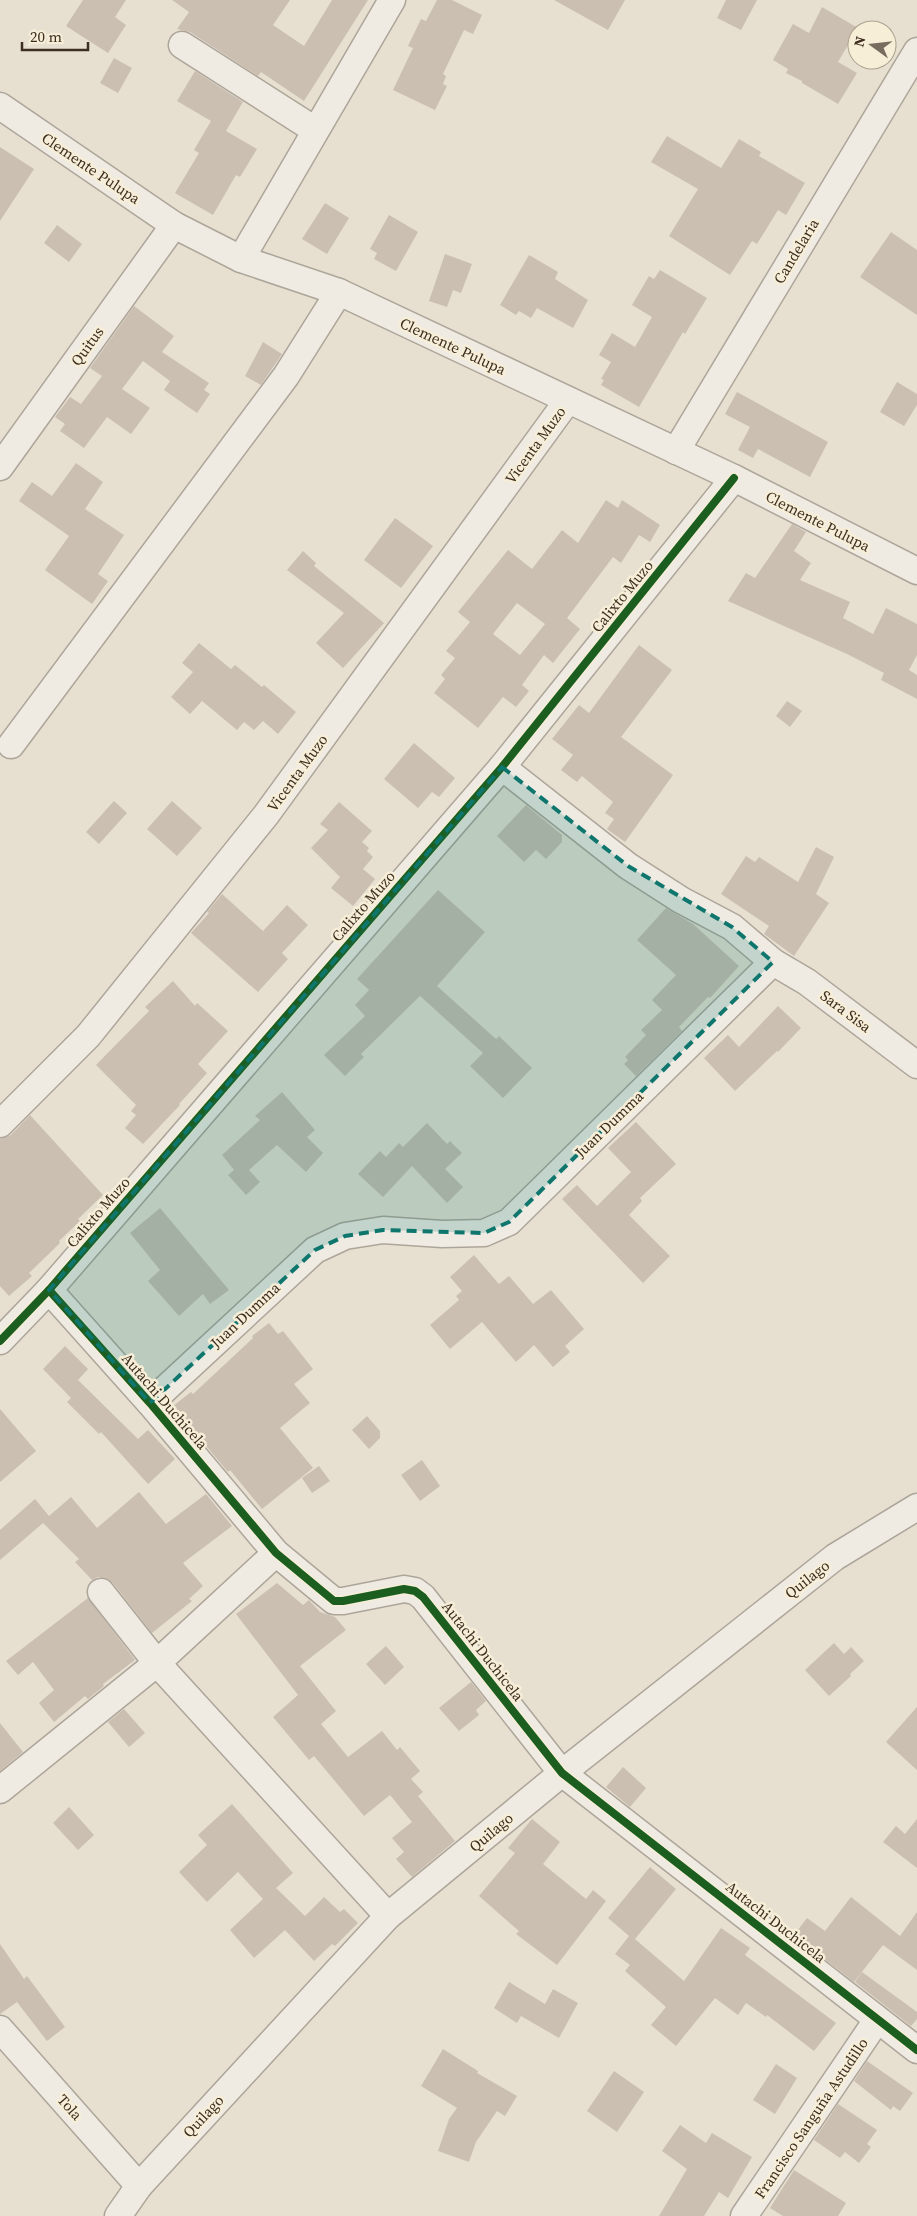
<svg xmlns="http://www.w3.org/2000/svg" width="917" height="2216" font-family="'Source Serif 4',serif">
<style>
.building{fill:#cbbfb2;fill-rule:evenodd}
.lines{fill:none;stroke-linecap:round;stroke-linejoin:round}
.minor-casing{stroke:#ada599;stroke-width:29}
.minor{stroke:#efebe3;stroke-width:26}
.cycleway-casing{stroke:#f7eed8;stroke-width:11}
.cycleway{stroke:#1b5e20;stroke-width:8}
.marked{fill:#0f766e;fill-opacity:0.2;stroke:#0f766e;stroke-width:4;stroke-dasharray:10 6;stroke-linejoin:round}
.labels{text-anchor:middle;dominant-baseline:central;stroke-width:5;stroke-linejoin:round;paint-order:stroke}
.street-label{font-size:15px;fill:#3d2e20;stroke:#f7eed8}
</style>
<rect width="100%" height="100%" fill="#e7e0d1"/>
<g class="building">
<path d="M83,0h43l-11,17 11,8 -18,28 -42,-27z"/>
<path d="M172,0h118l-17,25 31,21 28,-46h36l-64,101 -43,-29 -3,4 -68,-44 -13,-3 12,-17z"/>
<path d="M437,0h15l30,15 -9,19 -9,-4 -21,44 3,2 -3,8 4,2 -12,24 -42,-20 20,-42 -5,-2 13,-27 5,2z"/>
<path d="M554,0h71l-17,30z"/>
<path d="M726,0h31l-16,30 -24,-12z"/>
<path d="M822,7l36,21 -20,34 19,11 -19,31 -36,-21v-2l-16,-8 2,-4 -15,-9 20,-36 16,9z"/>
<path d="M114,58l18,10 -14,25 -18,-10z"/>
<path d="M195,71l48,31 -17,29 31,18 -17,28 -4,-2 -23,40 -38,-22 24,-40 -5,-3 17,-29 -34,-20z"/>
<path d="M667,136l54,32 18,-29 22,13 -2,4 46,27 -19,32 -8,-5 -21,34 -5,-3 -22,34 -61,-39 29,-47 -47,-27z"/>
<path d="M0,147l34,22 -34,52z"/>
<path d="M325,203l24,15 -22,36 -25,-15z"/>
<path d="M389,215l29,17 -22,39 -22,-12 3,-6 -7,-4z"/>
<path d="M57,225l25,19 -13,18 -25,-19z"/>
<path d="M891,232l26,18v65l-57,-38z"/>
<path d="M445,254l27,10 -11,29 -8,-3 -6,17 -18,-6z"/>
<path d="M529,255l29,17 -3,7 33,21 -15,28 -36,-20 -6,10 -12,-7 -3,4 -16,-10z"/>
<path d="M660,270l47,28 -22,36 -2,-2 -44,75 -38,-22 3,-5 -3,-1 10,-17 -12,-7 13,-22 23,14 17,-30 -20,-12 17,-29 5,3z"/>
<path d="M134,306l40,30 -12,16 47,31 -5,7 6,4 -13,19 -33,-23 6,-9 -27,-20 -21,28 28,19 -19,26 -24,-17 -23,31 -24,-17 5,-7 -10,-7 15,-20 11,7 21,-28 -12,-8z"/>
<path d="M263,342l19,12 -21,31 -16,-9z"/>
<path d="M897,382l20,12v11l-13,21 -24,-14z"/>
<path d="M737,392l91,50 -18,35 -52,-28 -5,9 -15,-8 12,-23 -25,-13z"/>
<path d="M76,463l27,19 -18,27 39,26 -26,39 10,7 -16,23 -47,-34 24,-34 -50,-35 13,-19 20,14z"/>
<path d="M606,500l12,8 4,-8 38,25 -10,17 -11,-7 -18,28 -8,-6 -46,61 13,11 -27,34 -9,-8 -22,30 7,6 -13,16 -13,-10 -25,31 -44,-35 11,-14 -4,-4 14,-17 -9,-7 24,-29 -12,-10 50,-62 24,19 30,-39 16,13zM517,603l28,21 -25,31 -27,-21z"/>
<path d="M395,518l38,28 -32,42 -37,-28z"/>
<path d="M792,524l14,8 -12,19 17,12 -11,17 50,22 -7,16 30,16 13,-26 31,16v31l-8,15 8,5v24l-36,-19 3,-7 -37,-19 -119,-53 18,-28 9,5z"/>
<path d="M303,551l13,12 -2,3 70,57 -41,45 -27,-25 28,-30 -57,-43z"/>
<path d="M199,643l32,26 4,-4 27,22 2,-2 32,27 -18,22 -15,-13 -9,9 -10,-8 -7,8 -35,-29 -12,13 -19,-17 22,-25 -11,-9z"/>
<path d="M639,645l33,25 -51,67 52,38 -48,67 -18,-13 7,-10 -9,-6 8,-11 -31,-26 -5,6 -16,-12 12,-15 -21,-16 27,-34 10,8z"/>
<path d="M787,701l15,10 -12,16 -14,-11z"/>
<path d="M414,743l41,35 -16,19 -7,-5 -14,16 -34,-29z"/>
<path d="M114,801l13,12 -28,31 -13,-12z"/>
<path d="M172,801l30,27 -25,28 -30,-27z"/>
<path d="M339,802l33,29 -10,11 7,6 -2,3 6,6 -10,12 12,10 -22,27 -22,-18 9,-11 -29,-29 17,-18 -8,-6z"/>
<path d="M526,805l36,30v7l-16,17 -10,-9 -12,12 -27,-26z"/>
<path d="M816,847l18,10 -18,37 13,9 -35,53 -30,-22 5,-8 -48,-32 25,-38 9,6 4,-5 39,25z"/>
<path d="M438,890l47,42 -48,54 59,53 3,-3 33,32 -29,30 -33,-32 13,-13 -63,-57 -59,58 3,3 -19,19 -21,-21 41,-39 -10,-11 14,-15 -12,-11z"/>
<path d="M222,894l41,37 24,-26 21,20 -26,28 6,6 -30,33 -67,-59 18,-20 -2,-1z"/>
<path d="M666,908l27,16 46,42 -29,32 -2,-1 -29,30 3,4 -46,45 -12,-12 4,-4 -3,-3 21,-22 -5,-5 21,-20 -10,-10 24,-25 -39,-35z"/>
<path d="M173,981l22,25 2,-3 31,28 -30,33 9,9 -28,31 1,1 -37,39 -18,-16 11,-13 -5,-4 5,-6 -40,-40 53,-54 -4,-4z"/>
<path d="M778,1006l23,22 -23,24 -1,-1 -42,40 -31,-33 24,-23 11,12z"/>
<path d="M282,1092l33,38 -8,7 16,16 -17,19 -29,-27 -28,25 11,12 -14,13 -18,-20 6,-5 -12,-15 38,-35 -5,-4z"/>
<path d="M30,1115l73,80 -25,24 2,2 -21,20 1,2 -31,30 3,3 -23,20 -9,-10v-147l11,-4z"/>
<path d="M636,1122l40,42 -36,34 2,3 -13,14 41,41 -27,27 -81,-84 15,-14 20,21 34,-34 -23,-24z"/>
<path d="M427,1123l20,21 3,-3 12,12 -17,16 18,18 -16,16 -35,-37 -29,31 -25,-23 22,-23 6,6 13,-14 4,4z"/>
<path d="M160,1208l69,82 -19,14 -7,-10 -24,22 -31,-35 12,-11 -30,-37z"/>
<path d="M474,1255l25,29 10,-8 24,28 18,-14 33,39 -19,17 5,6 -17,15 -19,-22 -18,17 -34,-40 -32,27 -20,-24 29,-25 -3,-4 6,-5 -12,-14z"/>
<path d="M269,1323l9,11 5,-3 30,38 -19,15 16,19 -30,25 33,40 -51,41 -32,-39 -2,2 -55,-66 18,-14 2,2 60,-56 -1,-2z"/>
<path d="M65,1346l23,23 -10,11 60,59 10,-9 27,29 -27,25 -47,-52 -2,2 -32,-32 4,-4 -28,-29z"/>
<path d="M0,1409l36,42 -36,31z"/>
<path d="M367,1416l13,15v7l-11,11 -17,-19z"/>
<path d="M422,1460l18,26 -20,15 -19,-26z"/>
<path d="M319,1466l11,15 -18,12 -10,-15z"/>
<path d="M139,1492l27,32 40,-30 26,32 -49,37 20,23 -14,13 3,2 -40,32 -39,-50 -7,-5 -8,-1 -6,3 -17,-18 4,-3 -36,-36 -43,37v-30l35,-31 14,17 22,-19 26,31z"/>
<path d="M277,1583l26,22 6,-5 11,12 15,5 11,13 -46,36 36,45 -15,13 27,33 34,-26 15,19 3,-3 20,24 -9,8 12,13 -5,4 37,45 -43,36 -16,-18 8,-7 -12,-14 20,-16 -22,-27 -26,21 -50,-60 -5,4 -36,-43 25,-22 -62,-81z"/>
<path d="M88,1598l47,62 -32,24 1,2 -16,13 -3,-3 -31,26 -15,-19 15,-13 -21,-28 -15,13 -12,-14z"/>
<path d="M834,1643l10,11 7,-7 13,14 -14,13 1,2 -22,20 -24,-26z"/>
<path d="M386,1646l18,21 -19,18 -19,-21z"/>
<path d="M471,1682l15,19 -10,9 3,5 -20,16 -20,-23z"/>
<path d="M917,1707v63l-31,-28z"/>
<path d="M124,1709l21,24 -16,14 -21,-25z"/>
<path d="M0,1723l23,29 -23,19z"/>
<path d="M623,1767l23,21 -16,19 -24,-20z"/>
<path d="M232,1804l61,69 -17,15 29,28 19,-19 16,15 4,-3 14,14 -23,23 -3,-2 -18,17 -29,-31 -31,28 -24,-28 33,-31 -25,-27 -31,30 -28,-30 28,-27 -9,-10z"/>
<path d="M69,1807l25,28 -16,15 -25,-27z"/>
<path d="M532,1819l28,23 -17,22 43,35 7,-9 13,11 -49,64 -41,-31 3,-3 -40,-35 36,-43 -7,-5z"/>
<path d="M917,1819v49l-34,-26 13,-16 9,8z"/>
<path d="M650,1867l26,22 -41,50 49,42 37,-53 29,20 -5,7 91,68 -22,28 -47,-36 -1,2 -20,-14 -8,12 -23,-17 -39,48 -25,-21 15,-18 -41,-36 5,-6 -15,-11 14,-18 -21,-18z"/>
<path d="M851,1897l49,39 17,-24v58l-34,-25 -29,37 -60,-47 13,-17 18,13z"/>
<path d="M0,1944l24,35 3,-3 38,51 -18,14 -30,-39 -17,12z"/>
<path d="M862,1972l55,40v7l-6,7 -56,-44z"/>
<path d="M509,1982l36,22 8,-15 25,14 -19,35 -38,-22 -4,7 -23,-15z"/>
<path d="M443,2049l35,22 -1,2 40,23 -12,20 -8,-5 -21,31 -7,20 -31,-11 11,-32 8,-11 -36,-22z"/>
<path d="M867,2061l46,32 -13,18 -7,-5 -2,4 -37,-29z"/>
<path d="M776,2064l21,14 -22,36 -22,-14z"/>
<path d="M614,2071l30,21 -27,40 -30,-21z"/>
<path d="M838,2104l39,26 -10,14 4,3 -12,16 -14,-11 -5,6 -26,-18z"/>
<path d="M680,2125l26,18 6,-10 40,24 -24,41 -9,-6 -15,24h-45l28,-47 -25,-18z"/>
<path d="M794,2170l52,33 -8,13h-55l-13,-8z"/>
</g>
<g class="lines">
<g class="minor-casing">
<g id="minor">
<path d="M182,45l133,85"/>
<path d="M0,106l174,119 67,34 98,33 395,186 183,93"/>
<path d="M241,259l151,-259"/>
<path d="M676,451l241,-400"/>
<path d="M0,467l174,-242"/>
<path d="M11,745l275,-369 53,-84"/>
<path d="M773,962l34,20 110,83"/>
<path d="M0,1124l88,-88 178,-221 302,-415"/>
<path d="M49,1290l101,113 126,150 58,48h9l61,-12 11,2 8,6 139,176 355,277"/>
<path d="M0,1341l49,-51 453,-523 232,-289"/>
<path d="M150,1403l165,-153 30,-14 38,-6 59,4 42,-1 25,-11 264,-260 -41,-35 -51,-27 -53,-34 -126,-99"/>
<path d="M101,1592l56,71 231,253"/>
<path d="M0,1790l157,-127 119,-110"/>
<path d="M0,2029l139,157"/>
<path d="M118,2216l21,-30 249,-270 174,-143 273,-216 82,-50"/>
<path d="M744,2216l133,-196"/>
</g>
</g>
<use href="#minor" class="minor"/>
<g class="cycleway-casing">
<g id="cycleway">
<path d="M49,1290l101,113 126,150 58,48h9l61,-12 11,2 8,6 139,176 355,277"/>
<path d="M0,1341l49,-51 453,-523 232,-289"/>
</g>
</g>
<use href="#cycleway" class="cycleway"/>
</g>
<path class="marked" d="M502,767l126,99 104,61 41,35 -264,260 -25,11 -101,-3 -38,6 -30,14 -165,153 -101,-113z"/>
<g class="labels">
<g class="street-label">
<text transform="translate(91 168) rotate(34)">Clemente Pulupa</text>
<text transform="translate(796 251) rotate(-59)">Candelaria</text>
<text transform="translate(87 346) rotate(-54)">Quitus</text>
<text transform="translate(453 346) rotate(25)">Clemente Pulupa</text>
<text transform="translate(535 445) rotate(-54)">Vicenta Muzo</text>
<text transform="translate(818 521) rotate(27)">Clemente Pulupa</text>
<text transform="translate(622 596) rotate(-51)">Calixto Muzo</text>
<text transform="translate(297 773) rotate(-54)">Vicenta Muzo</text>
<text transform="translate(363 906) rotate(-49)">Calixto Muzo</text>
<text transform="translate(846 1011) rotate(37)">Sara Sisa</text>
<text transform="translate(609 1124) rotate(-44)">Juan Dumma</text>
<text transform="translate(98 1212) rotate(-49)">Calixto Muzo</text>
<text transform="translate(245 1315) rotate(-43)">Juan Dumma</text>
<text transform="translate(165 1401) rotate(49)">Autachi Duchicela</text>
<text transform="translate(807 1579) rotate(-38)">Quilago</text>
<text transform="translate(483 1651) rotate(52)">Autachi Duchicela</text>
<text transform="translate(491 1832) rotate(-40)">Quilago</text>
<text transform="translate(776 1922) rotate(38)">Autachi Duchicela</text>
<text transform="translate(70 2107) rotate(48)">Tola</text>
<text transform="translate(203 2116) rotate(-47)">Quilago</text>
<text transform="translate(811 2118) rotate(-56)">Francisco Sanguña Astudillo</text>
</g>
</g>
<g transform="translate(872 45) rotate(285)"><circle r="24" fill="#f7eed8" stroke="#ada18e"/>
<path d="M0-4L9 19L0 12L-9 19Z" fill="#786c5e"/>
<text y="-8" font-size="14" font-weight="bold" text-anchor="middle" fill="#3d2e20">N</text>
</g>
<path d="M22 42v8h66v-8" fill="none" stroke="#3d2e20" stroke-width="2.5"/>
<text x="30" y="42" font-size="15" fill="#3d2e20" stroke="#f7eed8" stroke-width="4" paint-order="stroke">20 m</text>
</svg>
